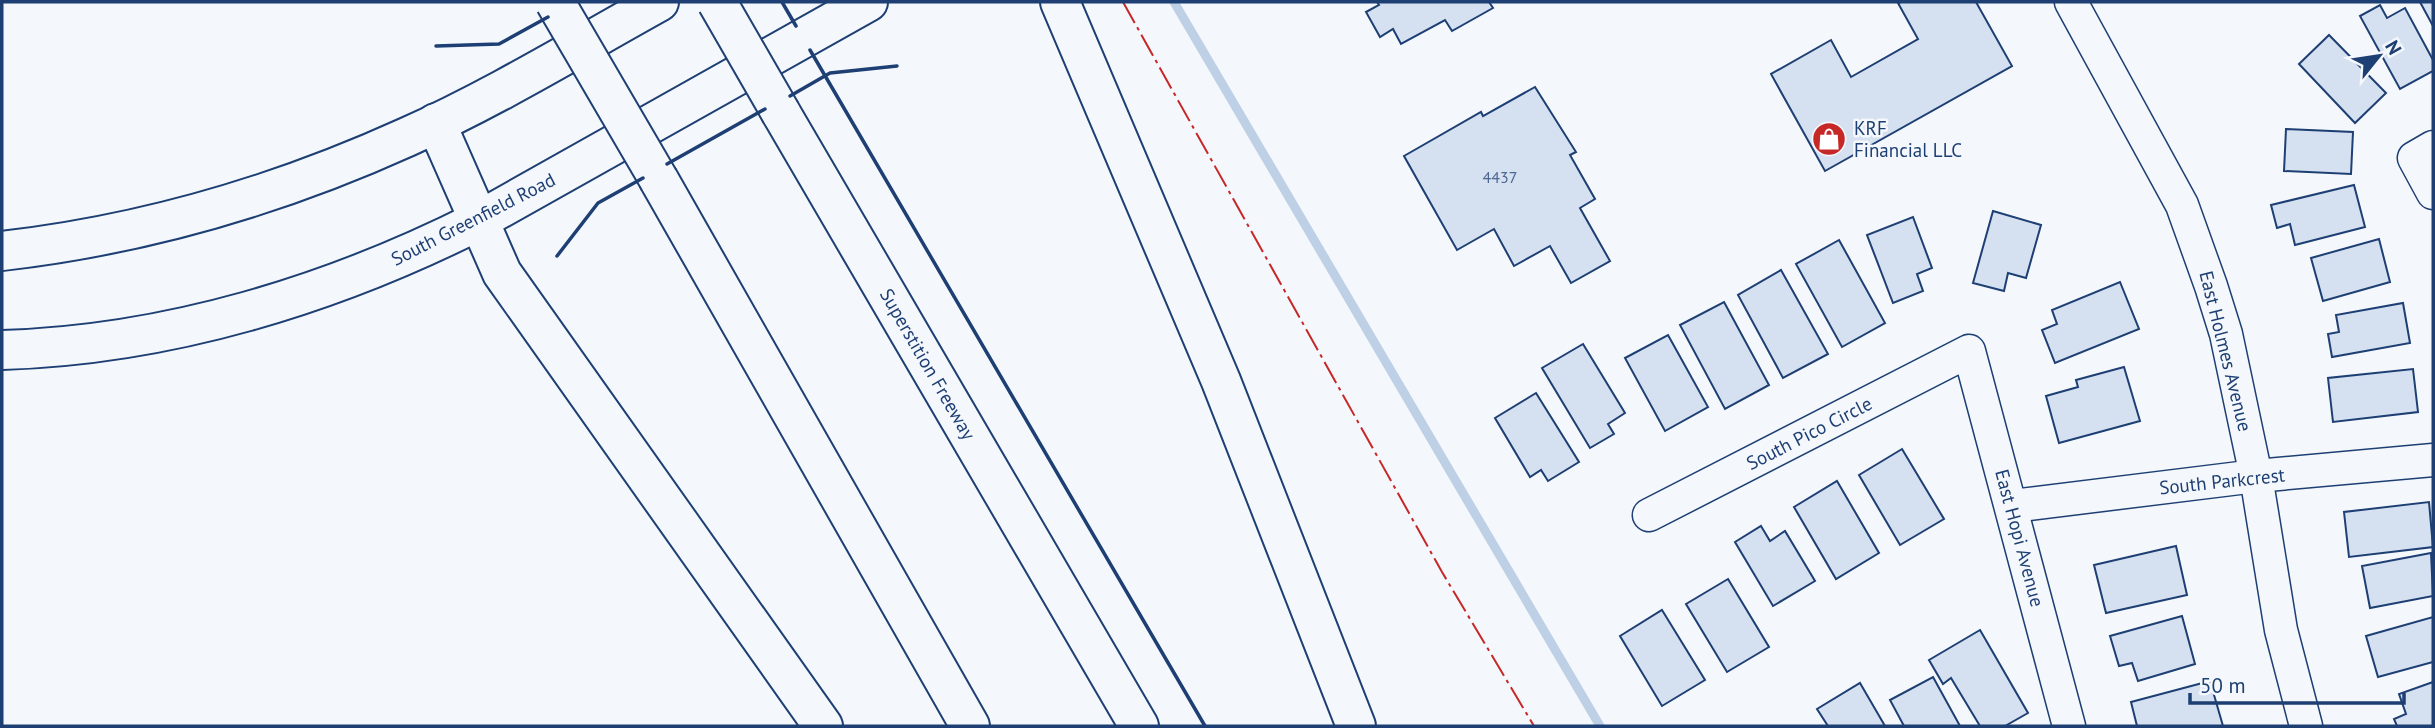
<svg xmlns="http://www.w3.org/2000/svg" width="2435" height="728" font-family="'PT Sans',sans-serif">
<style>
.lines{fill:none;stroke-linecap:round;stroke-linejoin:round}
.stream{stroke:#bed0e5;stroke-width:9}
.building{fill:#d5e0f0;stroke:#1d3f73;stroke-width:2}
.minor-casing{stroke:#1d3f73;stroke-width:35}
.major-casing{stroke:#1d3f73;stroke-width:42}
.highway-casing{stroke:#1d3f73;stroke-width:42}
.minor{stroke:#f4f7fb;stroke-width:32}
.major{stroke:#f4f7fb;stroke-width:38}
.highway{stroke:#f4f7fb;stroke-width:38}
.highway-bridge-casing{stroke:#1d3f73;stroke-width:42;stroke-linecap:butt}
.highway-bridge{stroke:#f4f7fb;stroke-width:38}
.wall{stroke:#1d3f73;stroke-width:3.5}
.power{stroke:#c62828;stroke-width:2;stroke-dasharray:24 5 3.5 5;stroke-linecap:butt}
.labels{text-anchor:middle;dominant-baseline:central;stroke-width:5;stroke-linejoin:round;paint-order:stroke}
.number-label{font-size:16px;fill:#4b6792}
.poi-label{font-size:19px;fill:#1d3f73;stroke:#f4f7fb;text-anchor:start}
.street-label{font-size:19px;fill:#1d3f73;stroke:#f4f7fb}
</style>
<rect width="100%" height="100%" fill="#f4f7fb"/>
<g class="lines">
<path class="stream" d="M1174,2l426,724"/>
</g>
<g class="building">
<path d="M1377,2h112l4,6 -41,23 -7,-11 -44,24 -8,-15 -13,8 -14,-25 13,-7z"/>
<path d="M1901,2h75l36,64 -187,105 -54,-97 60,-34 20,37 67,-38 -20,-36z"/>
<path d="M2420,2h13v24z"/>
<path d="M2380,5l7,13 18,-10 28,52v11l-33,18 -40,-73z"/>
<path d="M2329,35l57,58 -31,30 -56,-59z"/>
<path d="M1535,87l41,65 -6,3 25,44 -15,9 30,53 -39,22 -21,-37 -36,20 -20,-37 -37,21 -53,-94 77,-44 2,4z"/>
<path d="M2286,129l67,3 -2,42 -67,-3z"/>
<path d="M2354,185l11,42 -70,18 -5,-21 -13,4 -6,-23z"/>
<path d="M1993,211l48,14 -15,53 -18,-5 -4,18 -31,-8z"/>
<path d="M1913,217l19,51 -15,6 6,17 -30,12 -26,-68z"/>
<path d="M2379,239l11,43 -67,19 -12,-43z"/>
<path d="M1839,240l46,83 -43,24 -46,-83z"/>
<path d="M1781,270l47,84 -45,24 -45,-83z"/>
<path d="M2120,282l19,47 -84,34 -13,-33 15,-6 -5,-14z"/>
<path d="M1724,302l45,83 -44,24 -45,-84z"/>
<path d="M2403,303l7,40 -78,14 -4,-23 11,-2 -3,-17z"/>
<path d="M1668,335l40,72 -43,24 -40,-73z"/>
<path d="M1583,344l42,69 -17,11 6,10 -24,14 -48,-80z"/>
<path d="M2124,367l16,54 -81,22 -13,-47 32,-9 -2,-7z"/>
<path d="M2413,369l5,43 -85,10 -5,-44z"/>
<path d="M1536,393l43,69 -31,19 -7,-11 -11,7 -35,-59z"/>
<path d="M1902,449l42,70 -44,26 -41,-70z"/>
<path d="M1837,481l42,72 -43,26 -42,-72z"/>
<path d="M2429,502l4,45 -84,10 -5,-45z"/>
<path d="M1761,526l9,15 15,-10 30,50 -42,25 -38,-64z"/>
<path d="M2176,546l11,49 -81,18 -12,-48z"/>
<path d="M2431,553l2,43 -63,12 -8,-42z"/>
<path d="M1728,579l41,68 -42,25 -41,-68z"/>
<path d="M1662,610l43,70 -43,26 -42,-70z"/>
<path d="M2182,616l13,48 -57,17 -6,-18 -13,3 -9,-30z"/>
<path d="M2433,617v45l-55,15 -12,-41z"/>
<path d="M1980,630l48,83 -23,13h-25l-29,-48 -8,6 -14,-24z"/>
<path d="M1933,677l27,49h-56l-14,-26z"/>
<path d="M2210,681l13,45h-86l-6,-24z"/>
<path d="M2433,682v44h-36l-3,-7 12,-5 -7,-20z"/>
<path d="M1860,683l25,43h-57l-11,-17z"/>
</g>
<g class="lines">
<g class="minor-casing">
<g id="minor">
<path d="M2071,2l111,203 29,81 15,48 30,142 25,154 25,96"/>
<path d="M2433,147l-19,11 19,35"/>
<path d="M2012,506l244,-30 177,-16"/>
<path d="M1649,515l320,-164 100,375"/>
</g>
</g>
<g class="major-casing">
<g id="major">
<path d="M2,251c140,-16 277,-56 405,-114 87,-39 169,-89 252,-135"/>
<path d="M2,350c166,-5 329,-55 476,-129l390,-219"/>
</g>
</g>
<g class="highway-casing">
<g id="highway">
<path d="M1060,2l161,379 135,345"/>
<path d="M781,113l358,613"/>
<path d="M436,123l66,150 321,453"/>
<path d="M659,180l311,546"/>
</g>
</g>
<use href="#minor" class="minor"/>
<use href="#major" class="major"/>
<use href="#highway" class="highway"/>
<g class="highway-bridge-casing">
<g id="highway-bridge">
<path d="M555,2l104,178"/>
<path d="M717,2l64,111"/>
</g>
</g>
<use href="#highway-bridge" class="highway-bridge"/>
<g class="wall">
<path d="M782,2l14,24"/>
<path d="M436,46l63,-2 49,-27"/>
<path d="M810,50l395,676"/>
<path d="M790,96l40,-23 67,-7"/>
<path d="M667,164l98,-55"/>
<path d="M557,256l41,-53 45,-25"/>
</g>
<path class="power" d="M1123,2l319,570 92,154"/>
</g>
<defs>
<g id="shop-disc" transform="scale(1.75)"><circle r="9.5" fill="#c62828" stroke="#f4f7fb"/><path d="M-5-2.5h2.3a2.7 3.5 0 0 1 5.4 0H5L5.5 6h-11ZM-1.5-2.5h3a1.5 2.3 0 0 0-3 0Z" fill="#fff"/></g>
</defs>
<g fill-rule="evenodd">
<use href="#shop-disc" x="1829" y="139"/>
</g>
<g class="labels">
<g class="number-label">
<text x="1500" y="177">4437</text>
</g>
<g class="poi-label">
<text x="1854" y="128">KRF<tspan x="1854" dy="22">Financial LLC</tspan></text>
</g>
<g class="street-label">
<text transform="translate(473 219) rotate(-27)">South Greenfield Road</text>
<text transform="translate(2226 351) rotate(76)">East Holmes Avenue</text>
<text transform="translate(928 364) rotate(60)">Superstition Freeway</text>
<text transform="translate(1809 433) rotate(-27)">South Pico Circle</text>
<text transform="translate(2222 481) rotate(-6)">South Parkcrest</text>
<text transform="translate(2020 538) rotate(75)">East Hopi Avenue</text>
</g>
</g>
<rect width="2435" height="728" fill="none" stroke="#1d3f73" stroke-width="7"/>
<g transform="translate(2379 56) rotate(60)" stroke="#f4f7fb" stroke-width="5" paint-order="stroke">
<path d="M0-5L12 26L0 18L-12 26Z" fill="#1d3f73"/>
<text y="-10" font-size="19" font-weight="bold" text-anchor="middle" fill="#1d3f73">N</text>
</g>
<path d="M2190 693v10h214v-10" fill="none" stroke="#1d3f73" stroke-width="3.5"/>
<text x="2200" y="693" font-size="21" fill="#1d3f73" stroke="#f4f7fb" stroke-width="5" paint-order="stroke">50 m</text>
</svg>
